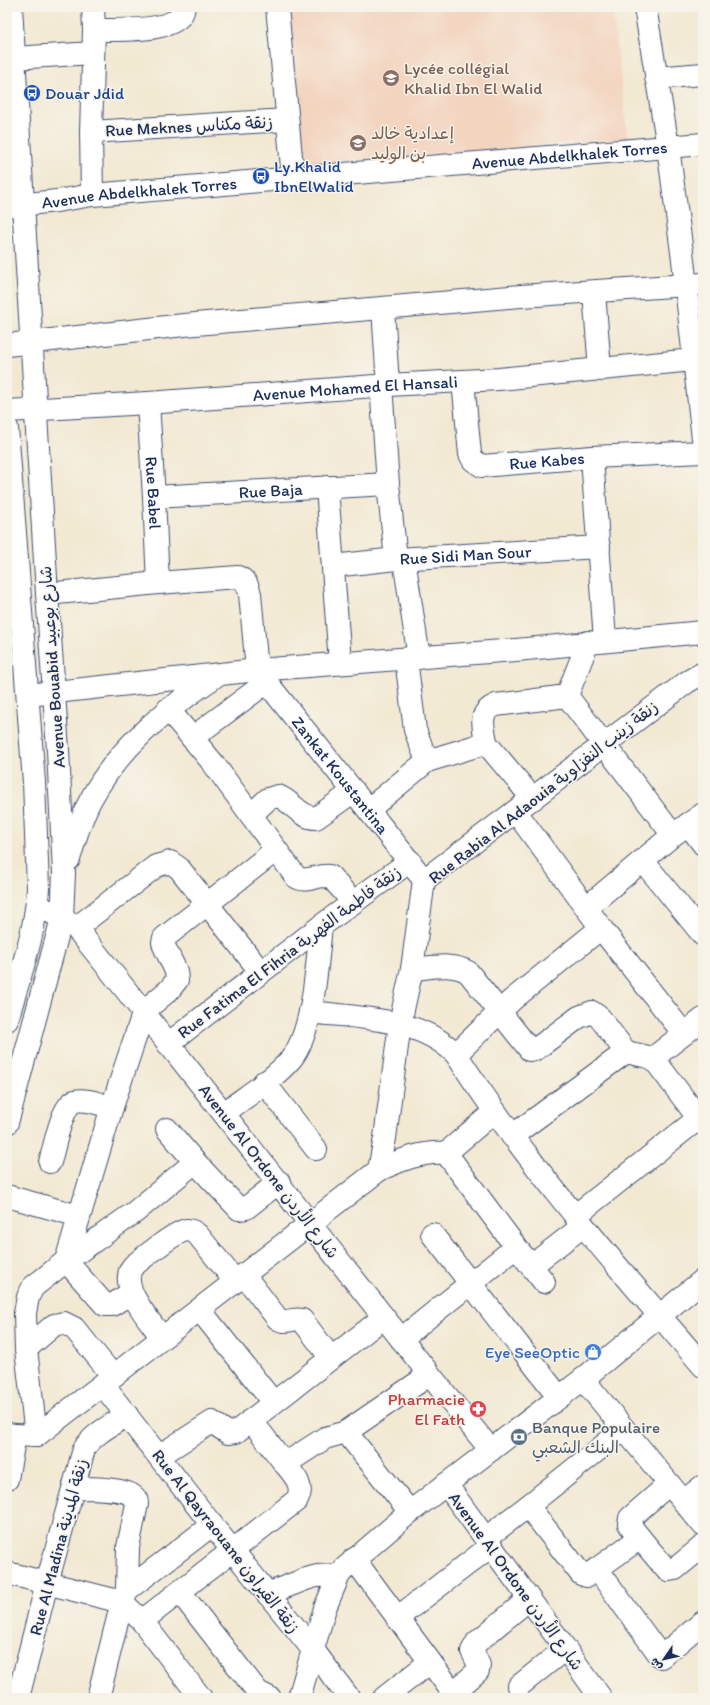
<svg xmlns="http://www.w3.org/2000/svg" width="710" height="1705" font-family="Itim,'Playpen Sans Arabic',sans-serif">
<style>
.built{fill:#f3d4bf}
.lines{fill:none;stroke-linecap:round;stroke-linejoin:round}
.minor-casing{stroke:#3b4b70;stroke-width:24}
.minor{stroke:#fff;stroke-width:22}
.labels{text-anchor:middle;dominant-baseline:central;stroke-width:3;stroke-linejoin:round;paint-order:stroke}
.education-label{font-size:17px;fill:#785e54;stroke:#f7f3e8;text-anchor:start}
.transit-label{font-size:17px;fill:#164399;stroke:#f7f3e8;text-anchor:start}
.street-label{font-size:17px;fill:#1b2f5e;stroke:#f7f3e8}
.shop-label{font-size:17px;fill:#366cbe;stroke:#f7f3e8;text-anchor:end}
.health-label{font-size:17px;fill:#be3a42;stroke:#f7f3e8;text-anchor:end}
.service-label{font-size:17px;fill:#4e5e75;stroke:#f7f3e8;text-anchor:start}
</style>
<rect width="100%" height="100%" fill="#f7f3e8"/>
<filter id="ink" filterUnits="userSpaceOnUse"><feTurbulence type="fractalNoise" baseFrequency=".025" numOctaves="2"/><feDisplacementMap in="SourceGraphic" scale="8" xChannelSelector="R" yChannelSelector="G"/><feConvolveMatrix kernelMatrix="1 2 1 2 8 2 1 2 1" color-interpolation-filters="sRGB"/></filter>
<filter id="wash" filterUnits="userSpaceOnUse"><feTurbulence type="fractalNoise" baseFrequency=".012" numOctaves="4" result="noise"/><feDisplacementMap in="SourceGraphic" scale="16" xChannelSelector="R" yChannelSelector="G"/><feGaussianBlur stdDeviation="0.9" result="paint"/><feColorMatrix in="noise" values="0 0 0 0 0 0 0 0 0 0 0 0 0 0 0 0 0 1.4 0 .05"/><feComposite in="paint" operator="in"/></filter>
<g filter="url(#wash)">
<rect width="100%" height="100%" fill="#f2e9d3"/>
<path class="built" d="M286,7h326l16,131 -131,12 -197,14z"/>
</g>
<g filter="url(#ink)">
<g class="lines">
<g class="minor-casing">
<g id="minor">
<path d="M277,7l16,171"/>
<path d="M645,7l23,140 15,113 20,179"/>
<path d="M94,30c21,-1 87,5 90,-23"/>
<path d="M14,58l79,-5"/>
<path d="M656,78l47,-4"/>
<path d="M91,132l196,-12"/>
<path d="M92,195l-1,-63 3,-102 -1,-23"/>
<path id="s1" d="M7,206l50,-5 35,-6 611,-51"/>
<path d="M594,292l6,78"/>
<path d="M383,308l5,77"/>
<path d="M7,345l177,-20 337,-29 182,-12"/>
<path id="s2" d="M463,381l7,73 3,6 9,6 110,-9 111,-5"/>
<path d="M381,385l7,99 8,75"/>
<path id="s3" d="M148,403l6,94 4,86"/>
<path id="s4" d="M7,411l141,-8 240,-18 111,-6 204,-20"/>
<path d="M7,428l27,354 4,106c-2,44 -19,89 -31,132"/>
<path d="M592,457l13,184"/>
<path d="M327,487l13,176"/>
<path id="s5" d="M154,497l234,-13"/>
<path d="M404,559l15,99"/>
<path id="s6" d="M333,566l63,-7 203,-12"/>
<path id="s7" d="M47,594l111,-11 80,-6c8,3 10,9 12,17l7,76 167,210"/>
<path d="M588,642l-21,54 106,139"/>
<path d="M28,695l229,-25 259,-20 187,-18"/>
<path d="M168,709l45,54 38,52 17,-16 10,-3c13,4 23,23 38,22l38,-27"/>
<path d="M192,738l75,-56"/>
<path d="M486,743c-2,-17 -9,-30 10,-38l71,-9"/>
<path d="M427,761l59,-18 47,56"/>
<path d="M369,809l58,-48 -12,-31 -9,-71"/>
<path d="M516,812l85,116 83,106"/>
<path d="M251,815l45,62c11,7 22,-3 34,-1l23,26"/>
<path d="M688,824l15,20"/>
<path d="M69,859c6,-20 12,-42 22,-60 28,-52 74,-89 122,-121"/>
<path d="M643,861l60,74"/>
<path d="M37,905l25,13 14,10c140,172 273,350 415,522"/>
<path d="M587,907l86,-72 30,-21"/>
<path d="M76,928l80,-62 14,-4 9,6 81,103"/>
<path d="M412,969c18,-1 39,-7 56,3l62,78 6,-1 43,-32 13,-5 8,6 26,34"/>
<path d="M310,1012c48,6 109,5 146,42 72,112 160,211 247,312"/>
<path d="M168,1044l153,-118 89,-65"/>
<path d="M456,1054l56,-54 89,-72"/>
<path d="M653,1058l50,66"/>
<path d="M264,1082l52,67"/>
<path d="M224,1113c21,-16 50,-34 67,-54 23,-28 26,-97 30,-133"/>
<path d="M7,1123l55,-205 2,-45 -6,-123 -11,-156 -36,-587"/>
<path d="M167,1129l28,33"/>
<path d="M512,1136l114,-84 27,6 50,-39"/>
<path d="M446,1153l70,94 28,35"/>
<path d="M50,1162c4,-13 12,-58 25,-61 12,-3 26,4 37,6"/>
<path d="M379,1170l6,-32 15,-115 12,-54 12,-89 263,-198 16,-9"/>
<path d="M7,1196l72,20"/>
<path d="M575,1216l124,-98"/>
<path d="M432,1234l127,163"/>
<path d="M66,1261l46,-154 32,-96 25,-21 8,-10 -1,-9 -12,-25 -1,-4 1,-4 112,-88"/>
<path d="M66,1261l39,44h7l19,-12"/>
<path d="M531,1266l52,-40"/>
<path d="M244,1275l33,43c9,7 16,-1 25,2l29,38"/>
<path d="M200,1310l73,92"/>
<path d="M162,1338c-11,-17 -45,-52 -29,-72 10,-8 43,-35 54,-36 5,0 8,2 11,5l37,46"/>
<path d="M401,1339l115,-92"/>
<path d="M26,1349l28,-24 10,-2 10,5 39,48"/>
<path d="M583,1379l120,146"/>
<path d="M103,1385l109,140 102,126 35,47"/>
<path d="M251,1420l34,44"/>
<path d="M346,1432l83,-57"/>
<path d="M7,1434l8,1 21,1 343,-266c22,-10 43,-19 67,-17l48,-41"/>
<path d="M36,1436l-10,-87 -1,-36 3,-16 5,-10 33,-26 69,-49 60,-50 44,47 7,-1 33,-26"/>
<path d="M159,1456l53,-34 16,11 8,-1 147,-114"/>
<path d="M7,1479l8,-44"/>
<path d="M446,1484l155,214"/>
<path d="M74,1488c13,0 51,0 59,8 3,2 4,5 4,8l-9,43 -1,43"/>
<path d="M684,1501l19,-15"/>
<path d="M528,1506l53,68 6,2 53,-38 -11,-14 1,-6 39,-34"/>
<path d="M486,1538l42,-32 96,-77"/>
<path d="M640,1538l26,31 3,1 6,-1 28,-23"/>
<path d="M354,1559l103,139"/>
<path d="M598,1570l63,87 42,-35"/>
<path d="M7,1573l115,29 20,19 155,-121c8,-14 -3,-25 -12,-36l40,-26 21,-6 64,80"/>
<path d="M180,1592l78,100 12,6"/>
<path d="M267,1594l39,-15 11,-3 22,-1"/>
<path d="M397,1618l94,-72"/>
<path d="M142,1621l59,77"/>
<path d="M519,1686l46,-37"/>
<path d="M453,1693l25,-22 1,-6 -7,-14 5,-9 52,-43"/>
<path d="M18,1698l29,-115 37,-134c10,-16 28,-24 43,-34"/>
<path d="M98,1698l24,-96 5,-12 85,-65"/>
<path d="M299,1698l26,-90 14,-33 7,-8 64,-55 173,-133 120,-99"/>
<path d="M384,1698l46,-36"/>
</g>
</g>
<use href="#minor" class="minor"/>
</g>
</g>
<defs>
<g id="school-disc" transform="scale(0.9)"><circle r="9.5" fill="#8d6e63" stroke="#f7f3e8"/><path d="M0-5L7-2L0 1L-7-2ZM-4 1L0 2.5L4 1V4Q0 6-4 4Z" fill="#fff"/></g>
<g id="bus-disc" transform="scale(0.9)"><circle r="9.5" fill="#1a4fb4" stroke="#f7f3e8"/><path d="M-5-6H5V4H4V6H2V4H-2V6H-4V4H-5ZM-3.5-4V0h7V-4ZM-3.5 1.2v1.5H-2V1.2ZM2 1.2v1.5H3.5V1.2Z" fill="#fff"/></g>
<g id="shop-disc" transform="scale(0.9)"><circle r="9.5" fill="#3f7fe0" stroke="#f7f3e8"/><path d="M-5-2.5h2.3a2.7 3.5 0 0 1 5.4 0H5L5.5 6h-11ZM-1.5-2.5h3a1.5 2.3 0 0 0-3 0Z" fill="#fff"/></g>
<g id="pharmacy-disc" transform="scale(0.9)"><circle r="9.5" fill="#e0444e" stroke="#f7f3e8"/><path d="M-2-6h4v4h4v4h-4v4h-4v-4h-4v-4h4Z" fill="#fff"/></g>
<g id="bank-disc" transform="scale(0.9)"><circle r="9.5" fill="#5c6f8a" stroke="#f7f3e8"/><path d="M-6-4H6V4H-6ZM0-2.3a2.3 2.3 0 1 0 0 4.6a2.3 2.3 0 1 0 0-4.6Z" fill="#fff"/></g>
</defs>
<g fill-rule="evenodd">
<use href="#school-disc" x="391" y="78"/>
<use href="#bus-disc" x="32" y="93"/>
<use href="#school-disc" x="358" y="143"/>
<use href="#bus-disc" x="261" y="176"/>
<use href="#shop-disc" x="593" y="1352"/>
<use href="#pharmacy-disc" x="478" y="1409"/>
<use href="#bank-disc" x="519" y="1437"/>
</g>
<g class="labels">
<g class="education-label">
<text x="404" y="68">Lycée collégial<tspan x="404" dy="20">Khalid Ibn El Walid</tspan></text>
<text x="371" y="133">إعدادية خالد<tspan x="371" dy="20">بن الوليد</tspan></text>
</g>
<g class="transit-label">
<text x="45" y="93">Douar Jdid</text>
<text x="274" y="166">Ly.Khalid<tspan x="274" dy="20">IbnElWalid</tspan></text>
</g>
<g class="street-label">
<text transform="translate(189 126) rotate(-3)">Rue Meknes زنقة مكناس</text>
<text stroke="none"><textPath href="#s1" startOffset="565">Avenue Abdelkhalek Torres</textPath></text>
<text stroke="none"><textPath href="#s1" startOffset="133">Avenue Abdelkhalek Torres</textPath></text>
<text stroke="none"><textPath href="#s4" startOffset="349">Avenue Mohamed El Hansali</textPath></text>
<text stroke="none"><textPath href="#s2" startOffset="156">Rue Kabes</textPath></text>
<text stroke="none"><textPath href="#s5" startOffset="117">Rue Baja</textPath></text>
<text stroke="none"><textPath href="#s3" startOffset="90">Rue Babel</textPath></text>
<text stroke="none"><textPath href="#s6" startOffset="133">Rue Sidi Man Sour</textPath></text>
<text transform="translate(52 667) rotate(-94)">Avenue Bouabid شارع بوعبيد</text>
<text stroke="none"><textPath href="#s7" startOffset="424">Zankat Koustantina</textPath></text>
<text transform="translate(543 792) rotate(-38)">Rue Rabia Al Adaouia زنقة زينب النفزاوية</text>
<text transform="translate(289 952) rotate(-37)">Rue Fatima El Fihria زنقة فاطمة الفهربة</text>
<text transform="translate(269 1171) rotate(52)">Avenue Al Ordone شارع الأردن</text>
<text transform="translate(226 1541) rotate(52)">Rue Al Qayraouane زنقة القيراون</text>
<text transform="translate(58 1547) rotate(-75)">Rue Al Madina زنقة المدينة</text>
<text transform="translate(516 1581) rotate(54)">Avenue Al Ordone شارع الأردن</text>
</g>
<g class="shop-label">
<text x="580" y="1352">Eye SeeOptic</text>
</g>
<g class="health-label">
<text x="465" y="1399">Pharmacie<tspan x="465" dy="20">El Fath</tspan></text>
</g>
<g class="service-label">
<text x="532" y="1427">Banque Populaire<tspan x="532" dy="20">البنك الشعبي</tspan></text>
</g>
</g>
<rect width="710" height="1705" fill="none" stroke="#f7f3e8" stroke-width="24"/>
<g transform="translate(664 1659) rotate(236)" stroke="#f7f3e8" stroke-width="3" paint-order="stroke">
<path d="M0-3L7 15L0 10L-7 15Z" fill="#1b2f5e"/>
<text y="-6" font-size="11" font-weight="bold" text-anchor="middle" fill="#1b2f5e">ش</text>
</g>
</svg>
